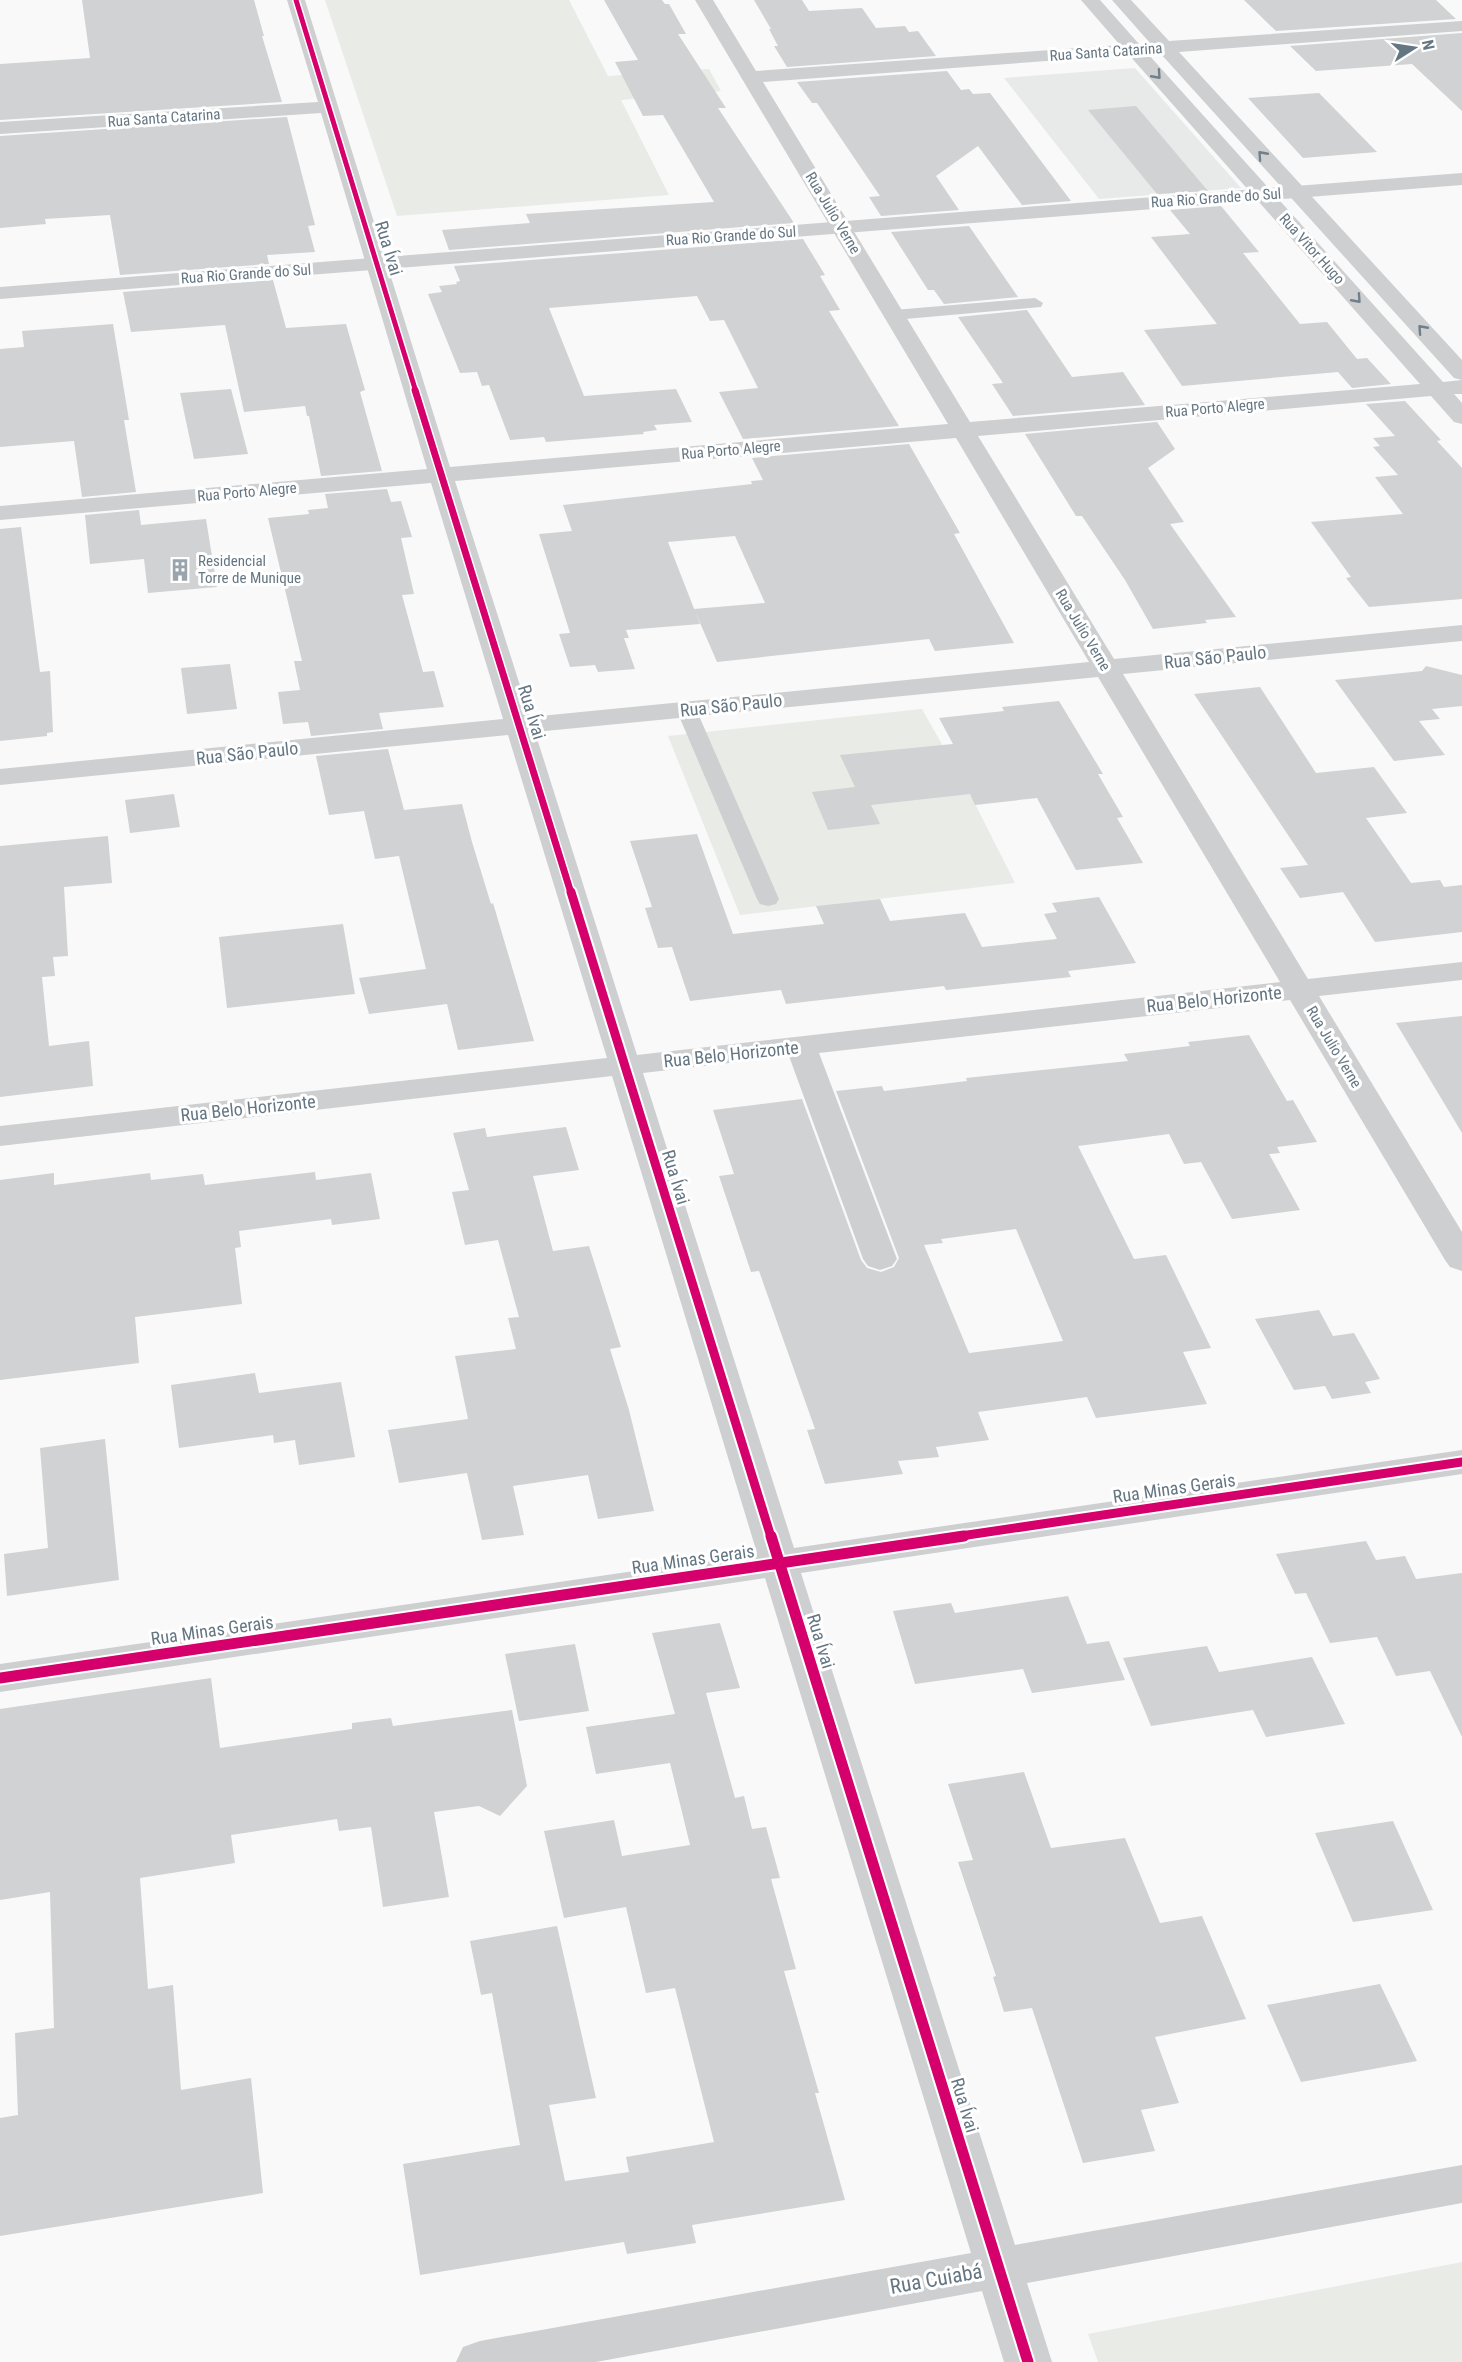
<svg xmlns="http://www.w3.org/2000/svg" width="1462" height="2362" font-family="'Roboto Condensed',sans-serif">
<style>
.built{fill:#e8e9e9}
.green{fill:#e8ebe6}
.building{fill:#d0d2d3;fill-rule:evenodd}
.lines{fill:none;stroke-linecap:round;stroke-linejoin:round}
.service{fill:#cecfd0;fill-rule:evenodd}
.minor{fill:#cecfd0;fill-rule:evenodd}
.tertiary{fill:#cecfd0;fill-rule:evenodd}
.cycleway-far3-casing{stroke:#fff;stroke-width:8}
.cycleway-far2-casing{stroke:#fff;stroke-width:10}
.cycleway-far1-casing{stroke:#fff;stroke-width:13}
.cycleway-casing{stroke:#fff;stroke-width:15}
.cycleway-far3{stroke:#d6006c;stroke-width:5}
.cycleway-far2{stroke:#d6006c;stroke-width:7}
.cycleway-far1{stroke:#d6006c;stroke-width:9}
.cycleway{stroke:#d6006c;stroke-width:11}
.oneway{stroke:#707f8b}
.labels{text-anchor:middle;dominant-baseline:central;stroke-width:6;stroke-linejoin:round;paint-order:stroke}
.far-street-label{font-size:15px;fill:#657683;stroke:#fff}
.far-poi-label{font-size:15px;fill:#657683;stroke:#fff;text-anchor:start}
.street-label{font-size:18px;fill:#657683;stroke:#fff}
.near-street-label{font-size:21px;fill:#657683;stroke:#fff}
</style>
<rect width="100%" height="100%" fill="#f9f9f9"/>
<path class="built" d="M1135,68l106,120 -142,11 -95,-121z"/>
<g class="green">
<path d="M325,0h244l39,76 101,-7 12,22 -100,9 48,95 -272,21z"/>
<path d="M922,709l48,85 45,89 -275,32 -72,-179z"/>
<path d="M1462,2262v100h-364l-10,-28z"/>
</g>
<g class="building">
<path d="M82,0h172l10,36h-2l20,66 -282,18v-56l90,-6z"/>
<path d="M604,0h58l3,4h4l17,30h-8l48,74h-8l76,115 -345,27 -7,-20 88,-7 -4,-9 188,-12 -51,-87 -20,1 -28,-54 23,-2z"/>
<path d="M754,0h48l7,11 53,-3 14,20 29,-2 4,6 9,-1 18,25 -149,11 -13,-21h4l-9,-17h2z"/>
<path d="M1244,0h192l20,19 -180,12z"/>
<path d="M1462,33v78l-50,-47 -96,7 -26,-25z"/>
<path d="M947,71l14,19 8,-1 4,5 17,-1 81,108 -49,4 -44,-59 -42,30 23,34 -78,6 -12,-19 11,-1 -63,-93h-5l-15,-21z"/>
<path d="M1319,93l58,59 -74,6 -55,-60z"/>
<path d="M1136,106l72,85 -51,3 -69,-84z"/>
<path d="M287,117l28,108 -7,1 7,26 -48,3 2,9 -149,11 -10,-60 -65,4 1,5 -46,4v-92z"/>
<path d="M1221,206l38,46 -16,1 57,71 27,-2 30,37 10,-1 24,26 -39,4 -14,-16 -156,14 -38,-56 73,-6 -66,-87 39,-3 -20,-24z"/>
<path d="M969,226l49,71 -74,7 -10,-14h-6l-37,-58z"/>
<path d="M803,239l22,36 -5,1 20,34 -11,1 70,115 -156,13 -24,-47 39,-4 -34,-68 -14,1 -13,-25 -148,12 35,88 92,-7 16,33 -38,3 3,5 -14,2 1,2 -98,8 -2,-5 -34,3 -21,-55 -7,1 -5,-14 -17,1 -32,-79 14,-2 -3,-6 18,-2 -1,-2 4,-1 -6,-15z"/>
<path d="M273,280l13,48 60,-4 19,66 -5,2 22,79 -61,5 -12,-60h-2l-2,-10 -61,6 -19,-87 -94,7 -8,-40z"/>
<path d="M1027,310l45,67 51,-5 22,33 -132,11 -21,-32 11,-1 -45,-66z"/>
<path d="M113,324l16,96h-5l12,72 -54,5 -8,-56 -74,6v-98l24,-2 -2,-16z"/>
<path d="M231,389l17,65 -54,5 -14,-66z"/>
<path d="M1405,401l36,39 -4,1 25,27v131l-93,8 -23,-29 5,-1 -40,-55 92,-8 -28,-37 23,-2 -25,-28 7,-1 -7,-8 22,-2 -29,-32z"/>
<path d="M1157,422l18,27 -27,19 36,54 -14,2 66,93 -31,3 2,3 -54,6 -28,-49 -43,-64h-6l-51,-82z"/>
<path d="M909,444l51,89 -6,1 60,109 -79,8 -6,-12 -212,23 -23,-53 71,-6 -30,-67 -67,6 32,82 -74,6 3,8h-5l11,31 -37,3 -3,-7 -25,2 -11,-33 11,-1 -31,-99 33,-3 -9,-26 189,-21 -1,-3 12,-1 -11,-22z"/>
<path d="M387,489l4,13 10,-1 11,36 -11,1 13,56 -12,1 21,77 11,-1 10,36 -65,6 4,16 -72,7 -3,-14 -25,2 -5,-32 22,-2 -6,-29h8l-34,-143 41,-4 -1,-4 20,-2 -3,-14z"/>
<path d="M139,510l2,15 65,-6 11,68 -69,6 -4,-34 -54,5 -5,-49z"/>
<path d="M21,527l19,145 10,-1 3,61 -6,1v3l-47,5v-212z"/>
<path d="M230,664l7,45 -50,5 -6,-46z"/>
<path d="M1426,666l36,9v31l-30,3 8,10 -21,2 26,34 -51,6 -59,-81 87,-9z"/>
<path d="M1260,687l56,86 58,-6 33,46 -41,5 45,65 29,-3 4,7 18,-2v47l-87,10 -32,-50 -43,6 -20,-30 28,-3 -114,-171z"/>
<path d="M1059,701l44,73h-5l25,43 -6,1 26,45 -67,7 -39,-72 -62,7 -5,-11 -99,11 9,19 -52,6 -16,-38 43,-5 -15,-32 113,-11 -14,-26 65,-7 -2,-4z"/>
<path d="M388,749l16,61 58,-6 10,38 19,62 2,-1 41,138 -76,9 -11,-46 -78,10 -10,-36 67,-9 -27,-113 -24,3 -11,-48 -35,4 -13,-59z"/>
<path d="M174,794l6,33 -50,6 -5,-33z"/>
<path d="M697,834l36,100 91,-10 -8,-18 64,-7 10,22 75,-8 17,34 75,-8 -13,-25 13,-2 -5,-9 47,-6 37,66 -68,8 3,6 -125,13 -2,-4 -158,18 -5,-14 -91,11 -18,-54 -14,1 -13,-40 7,-1 -22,-66z"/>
<path d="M108,836l4,47 -48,4 4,69 -15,1 2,19 -13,1 7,69 40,-5 4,45 -93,11v-251z"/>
<path d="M343,924l12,70 -128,14 -8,-71z"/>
<path d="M1462,1016v117l-66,-110z"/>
<path d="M1249,1035l38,66 6,-1 24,42 -40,5 3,6 -11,1 31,56 -68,9 -31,-57 -17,2 -15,-30 -91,12 56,113 32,-4 45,93 -28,4 24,52 -111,14 -9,-21 -109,15 11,28 -53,7 3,10 -41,4 5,13 -78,10 -18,-54 8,-1 -56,-158 -8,1 -32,-96 15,-2 -21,-64 89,-11 59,161 6,8 14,4 13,-5 5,-9 -63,-167 46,-5 2,5 83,-10 -1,-3 162,-17 -4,-7 66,-8 -2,-4zM1016,1229l47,112 -94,12 -45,-108 19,-2 -2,-4z"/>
<path d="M566,1127l13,43 -46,6 20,75 36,-5 32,101 -11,2 19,61 25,101 -56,8 -10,-44 -75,11 11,49 -42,5 -15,-67 -68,10 -11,-53 80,-11 -13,-63 61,-7 -8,-31 11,-1 -21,-77 -33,5 -13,-53 17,-2 -16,-57 32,-5 2,9z"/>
<path d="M315,1172l1,8 55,-7 9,46 -48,6 -1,-6 -92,12 2,16 -6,1 7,56 -107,13 4,46 -139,17v-200l54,-7v12l96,-12 1,7 52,-6 2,11z"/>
<path d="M1319,1310l14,26 21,-3 26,46 -15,3 6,11 -39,6 -7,-13 -31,4 -39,-71z"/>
<path d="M255,1373l4,20 82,-11 14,75 -56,8 -4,-25 -21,3 -1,-8 -94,13 -8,-63z"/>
<path d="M105,1439l14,141 -112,16 -3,-42 44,-6 -8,-100z"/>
<path d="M1366,1541l10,19 29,-4 11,23 46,-6v164l-32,-66 -34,5 -19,-39 -47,6 -24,-50 -11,1 -19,-40z"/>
<path d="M1068,1596l19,48 22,-3 16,39 -93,13 -9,-24 -108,15 -22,-73 58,-8 4,10z"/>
<path d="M720,1623l20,65 -34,5 29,105 9,-2 8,33 14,-2 14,51 -9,1 25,90 -12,2 35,122h-4l30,107 -153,25 4,18 -69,11 -3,-12 -204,33 -17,-111 117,-19 -28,-152 -11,2 -11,-54 87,-15 39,172 -47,7 16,76 64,-9 -3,-15 88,-15 -39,-154 -29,5 -20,-86 -62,11 -20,-87 70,-11 8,36 68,-11 -20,-82 -74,11 -10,-47 89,-13 -23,-81z"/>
<path d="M575,1644l14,67 -70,10 -14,-67z"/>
<path d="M1207,1646l12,26 93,-15 33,67 -79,13 -13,-27 -102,16 -28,-68z"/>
<path d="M211,1678l9,70 132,-19v-6l39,-5 2,8 119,-16 15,76 -27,30 -21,-10 -45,6 15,85 -66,10 -12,-80 -32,4 -2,-12 -106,16 4,28 -95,15 8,111 25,-4 8,105 70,-12 12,115 -263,43v-118l18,-3 -3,-82 39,-5 -4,-136 -50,8v-191z"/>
<path d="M1024,1772l27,76 74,-10 35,85 42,-7 44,103 -91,18 24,66 -38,7 14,41 -72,12 -51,-155 -28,4 -11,-35 3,-1 -38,-114 15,-2 -25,-76z"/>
<path d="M1393,1821l40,89 -80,12 -38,-89z"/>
<path d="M1380,1984l37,77 -116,21 -34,-77z"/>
</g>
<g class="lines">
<g class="service">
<path d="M1035,298l8,5 -2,4 -147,13 -8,-5 8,-5z"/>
<path d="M686,703l7,2 3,4 83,190 -3,5 -8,2 -8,-2 -3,-5 -81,-190 3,-4z"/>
</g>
<path class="minor" d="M287,0h18l145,467 498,-43 -253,-424h18l43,71 364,-26 -39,-45h19l39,44 11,-1 -38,-43h19l38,41 293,-20v10l-283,21 283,308v20l-8,-2 -294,-325 -12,1 295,328 19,-2v14h-8l8,9v21l-8,-2 -23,-26 -453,40 136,223 348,-34v16l-339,33 185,305 154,-17v18l-143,16 143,236v39l-12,-4 -5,-7 -155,-260 -471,53 78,206 -5,7 -12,4 -12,-4 -5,-7 -74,-203 -146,17 151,475 668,-98v24l-661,99 214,672 447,-80v38l-435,80 25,79h-48l-22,-71 -386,71h-140l7,-15 17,-6 491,-88 -206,-675 -765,114v-28l757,-111 -145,-477 -612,70v-20l607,-68 -99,-323 -508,50v-16l503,-50 -72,-236 -431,37v-14l427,-37 -106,-356 -321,21v-12l318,-20zM1129,55l291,329 -450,38 -207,-340zM956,438l133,224 -559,55 -75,-236zM1098,677l182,305 -643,73 -102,-323z"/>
<path class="tertiary" d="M1462,173v12l-1462,114v-12z"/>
<g class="cycleway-far3-casing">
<path id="cycleway-far3" d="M296,0l120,392"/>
</g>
<g class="cycleway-far2-casing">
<path id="cycleway-far2" d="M415,390l156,503"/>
</g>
<g class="cycleway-far1-casing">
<g id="cycleway-far1">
<path d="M571,892l200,645"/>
<path d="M954,1537l508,-75"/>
</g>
</g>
<g class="cycleway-casing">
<g id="cycleway">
<path d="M771,1536l257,826"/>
<path d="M0,1678l964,-142"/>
</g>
</g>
<use href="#cycleway-far3" class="cycleway-far3"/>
<use href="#cycleway-far2" class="cycleway-far2"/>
<use href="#cycleway-far1" class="cycleway-far1"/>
<use href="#cycleway" class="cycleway"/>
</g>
<defs><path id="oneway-chevron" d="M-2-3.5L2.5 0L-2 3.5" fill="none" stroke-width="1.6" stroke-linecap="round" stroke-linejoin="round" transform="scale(1.5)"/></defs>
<g class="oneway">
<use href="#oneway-chevron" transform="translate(1157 75) rotate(48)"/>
<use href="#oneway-chevron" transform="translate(1262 155) rotate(-132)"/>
<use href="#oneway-chevron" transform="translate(1357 299) rotate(48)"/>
<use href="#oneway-chevron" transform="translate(1422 329) rotate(-132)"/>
</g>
<defs>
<g id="building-bare" transform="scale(1.8)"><path d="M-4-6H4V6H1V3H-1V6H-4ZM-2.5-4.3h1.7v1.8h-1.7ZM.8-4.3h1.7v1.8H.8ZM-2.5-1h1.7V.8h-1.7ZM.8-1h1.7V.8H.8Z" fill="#99a4ac" stroke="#fff" stroke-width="2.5" paint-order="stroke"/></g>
</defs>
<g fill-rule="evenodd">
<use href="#building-bare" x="180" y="570"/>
</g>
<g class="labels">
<g class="far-street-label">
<text transform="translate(1106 52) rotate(-4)">Rua Santa Catarina</text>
<text transform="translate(164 118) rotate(-4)">Rua Santa Catarina</text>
<text transform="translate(1216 198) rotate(-4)">Rua Rio Grande do Sul</text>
<text transform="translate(833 213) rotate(59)">Rua Julio Verne</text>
<text transform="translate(731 236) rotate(-4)">Rua Rio Grande do Sul</text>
<text transform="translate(1312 249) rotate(48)">Rua Vitor Hugo</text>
<text transform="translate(246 274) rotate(-4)">Rua Rio Grande do Sul</text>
<text transform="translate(1215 408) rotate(-5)">Rua Porto Alegre</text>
<text transform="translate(731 450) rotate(-5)">Rua Porto Alegre</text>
<text transform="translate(247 492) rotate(-5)">Rua Porto Alegre</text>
<text transform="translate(1083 630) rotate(59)">Rua Julio Verne</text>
<text transform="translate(1334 1047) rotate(59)">Rua Julio Verne</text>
</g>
<g class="far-poi-label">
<text x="198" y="561">Residencial<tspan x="198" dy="17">Torre de Munique</tspan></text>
</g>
<g class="street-label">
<text transform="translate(389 248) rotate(73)">Rua Ívai</text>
<text transform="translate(1215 657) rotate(-6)">Rua São Paulo</text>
<text transform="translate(731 705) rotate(-6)">Rua São Paulo</text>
<text transform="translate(532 712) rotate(73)">Rua Ívai</text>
<text transform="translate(247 753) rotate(-6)">Rua São Paulo</text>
<text transform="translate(1214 999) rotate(-6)">Rua Belo Horizonte</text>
<text transform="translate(731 1054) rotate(-6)">Rua Belo Horizonte</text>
<text transform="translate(248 1108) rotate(-6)">Rua Belo Horizonte</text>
<text transform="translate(676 1177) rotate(73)">Rua Ívai</text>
<text transform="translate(1174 1488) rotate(-8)">Rua Minas Gerais</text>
<text transform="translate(693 1559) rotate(-8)">Rua Minas Gerais</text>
<text transform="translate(212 1630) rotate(-8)">Rua Minas Gerais</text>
<text transform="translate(821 1641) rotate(73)">Rua Ívai</text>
<text transform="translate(965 2105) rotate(73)">Rua Ívai</text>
</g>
<g class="near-street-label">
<text transform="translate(936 2279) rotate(-10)">Rua Cuiabá</text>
</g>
</g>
<g transform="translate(1414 48) rotate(78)" stroke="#ffffff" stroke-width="4.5" paint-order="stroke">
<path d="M0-4.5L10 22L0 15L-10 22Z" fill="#657683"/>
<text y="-9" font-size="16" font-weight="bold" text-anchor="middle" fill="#657683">N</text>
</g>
</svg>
